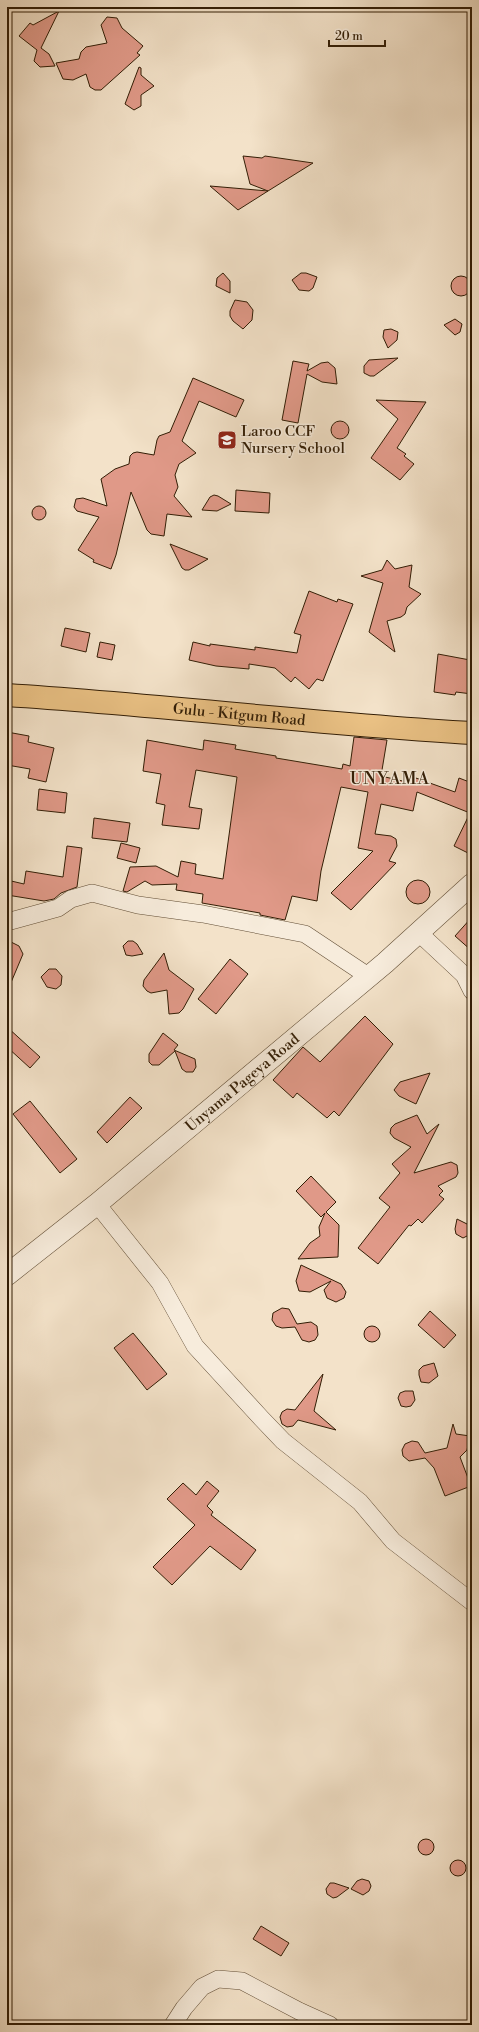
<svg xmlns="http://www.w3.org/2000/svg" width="479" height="2032" font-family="'Libre Bodoni',serif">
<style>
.building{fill:#e09988;stroke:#321d05}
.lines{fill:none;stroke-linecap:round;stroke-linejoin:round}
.minor-casing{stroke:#624e36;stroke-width:18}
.tertiary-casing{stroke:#624e36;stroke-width:22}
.primary-casing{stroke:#321d05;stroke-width:24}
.minor{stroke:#f7ecdc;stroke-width:17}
.tertiary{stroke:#f7ecdc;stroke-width:21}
.primary{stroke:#eac184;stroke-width:22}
.labels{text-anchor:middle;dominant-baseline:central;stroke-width:3;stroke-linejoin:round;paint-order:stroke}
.poi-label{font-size:15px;fill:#321d05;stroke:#f7ecdc;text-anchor:start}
.street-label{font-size:15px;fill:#321d05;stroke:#f7ecdc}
.quarter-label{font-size:17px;letter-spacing:1px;fill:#321d05;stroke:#f7ecdc}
</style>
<rect width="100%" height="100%" fill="#f3e2c9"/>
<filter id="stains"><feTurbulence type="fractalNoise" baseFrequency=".005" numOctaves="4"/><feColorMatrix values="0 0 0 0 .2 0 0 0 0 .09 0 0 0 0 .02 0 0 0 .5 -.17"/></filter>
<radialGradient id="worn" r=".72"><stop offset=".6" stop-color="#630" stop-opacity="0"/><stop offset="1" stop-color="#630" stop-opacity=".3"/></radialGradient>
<g class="building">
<path d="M59,11l-18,37 8,6 6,12 -15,1 -6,-6 3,-11 -18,-14 11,-13 3,2z"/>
<path d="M107,17l10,1 5,10 21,18 -6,7 3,2 -39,35h-6l-5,-3 -4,-13 -13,6 -10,-1 -7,-16 23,-4 2,-7 5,-5 21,-4 -6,-18z"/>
<path d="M139,67l2,1v7l13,11 -13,9v11l-7,4 -9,-6z"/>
<path d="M243,156l19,2 3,-2 48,7 -45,28 -18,-7z"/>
<path d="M210,186l58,5 -30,19z"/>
<path d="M223,273l7,8v12l-14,-7 1,-8z"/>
<path d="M301,273h5l11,4 -4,11 -4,3 -10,-1 -7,-10z"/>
<circle cx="461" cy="286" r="10"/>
<path d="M235,300l12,2 6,8 -1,10 -9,9 -10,-8 -3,-5v-5z"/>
<path d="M455,319l7,5 -2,8 -5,3 -11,-10z"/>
<path d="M391,329l7,3 -1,8 -9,8 -5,-11 1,-7z"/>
<path d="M398,358l-24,18h-4l-6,-3v-7l5,-6z"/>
<path d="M293,361l16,3 -2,7 14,-8 7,-1 7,6 2,16 -15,-2 -15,-8 -9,49 -16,-3z"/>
<path d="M193,378l51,22 -8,17 -37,-16 -17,40 14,12 -17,11 -4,11 3,12 -4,9 18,21 -25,-3 -3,22 -13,-2 -4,-4 -16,-38 -15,63 -5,14 -18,-7 1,-2 -16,-10 21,-33 -22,-6 -3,-4 2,-8 7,-1 24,8 -6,-27 14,-10 14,-5 1,-8 3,-3 4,-1 17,3 3,-15 2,-4 11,-4z"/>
<path d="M376,400l50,2 -29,46 9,6 -2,2 10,8 -14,16 -29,-22 27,-39z"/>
<circle cx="340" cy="430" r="9"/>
<path d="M236,490l34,3 -1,20 -34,-2z"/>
<path d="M214,495l4,1 13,8 -14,7 -15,-1 8,-13z"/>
<circle cx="39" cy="513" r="7"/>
<path d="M170,544l38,15 -19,11h-4l-3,-2z"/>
<path d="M387,560l8,9 17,-4 -3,22 12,7 -14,13 -2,7 -4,3 -14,4 8,31 -26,-20 14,-49 -22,-7 21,-6z"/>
<path d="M309,591l28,11 1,-3 15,5 -30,77 -6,-2 -8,10 -14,-12 -4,5 -16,-14 -26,-4v5l-33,-3 -27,-6 4,-18 17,4v-2l45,6v-3l42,6 4,-18 -7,-2z"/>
<path d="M65,628l25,5 -4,19 -25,-6z"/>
<path d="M100,642l15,3 -3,15 -15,-3z"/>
<path d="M438,654l32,6 -1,7h3v27l-16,-2 -1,3 -21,-3z"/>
<path d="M7,732l22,4 -1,6 26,6 -8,34 -18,-4 2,-9 -23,-4z"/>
<path d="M354,737l33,3 -6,36 30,7 2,-6 42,15 4,-14 13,5v72l-18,-9 16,-33 -53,-21 -4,19 -32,-7 -6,30 16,2 5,3 1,7 -8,15 7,2 -45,47 -20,-17 42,-42 -15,-3 10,-56 -27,-5 -20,84 -4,30 -25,-5 -7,24 -25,-5v-2l-58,-10 1,-9 -27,-4 1,-6 -25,1 -7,-4 -18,11 -4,-1 7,-24 26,-1 22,11 3,-16 15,3 -1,10 28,5 14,-102 -41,-7 -7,37 13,2 -3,20 -37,-4 3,-20 -9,-2 5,-29 -18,-3 4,-31 56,10 1,-10 32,5 -1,4 41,7v2l66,11 1,-5 7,2z"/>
<path d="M39,789l28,4 -2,20 -28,-3z"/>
<path d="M94,818l36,5 -3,19 -35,-4z"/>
<path d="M121,843l19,5 -4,15 -19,-5z"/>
<path d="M67,846l15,2 -5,39 -16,6 -7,6 -10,2 -37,-6v-15l17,4 2,-13 37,6z"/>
<circle cx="418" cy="892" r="12"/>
<path d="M472,917v34l-17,-15z"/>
<path d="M7,940l12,6 4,8 -16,38z"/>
<path d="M128,941h5l4,3 6,10 -11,2 -6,-1 -3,-9z"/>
<path d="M164,953l5,17 25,19 -11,20 -4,4 -10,1 -2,-24 -16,3 -4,-2 -4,-5 1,-6z"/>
<path d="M230,959l18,15 -32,40 -18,-15z"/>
<path d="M49,969h7l6,7 -1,9 -5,4 -9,-2 -6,-10z"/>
<path d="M365,1016l28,28 -54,72 -5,-5 -7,7 -30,-25 -4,5 -20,-18 30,-33 17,15z"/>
<path d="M7,1027l33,30 -10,11 -23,-21z"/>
<path d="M163,1033l15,12 -4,5 21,9 1,8 -3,5h-7l-4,-3 -7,-18 -16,14h-7l-3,-3v-8z"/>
<path d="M430,1073l-14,31 -17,-8 -5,-6 6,-8z"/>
<path d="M130,1097l12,11 -35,35 -10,-11z"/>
<path d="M30,1101l47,58 -17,14 -47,-59z"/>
<path d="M417,1115l10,19 12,-10 -25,49 37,-11 6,3 1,8 -2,4 -18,9 5,5 -4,4 5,4 -22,24 -4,-4 -7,7 -2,-1 -31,39 -20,-16 32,-41 -11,-9 21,-25 -8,-9 19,-17 -17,-9 -4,-5 1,-5 4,-4z"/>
<path d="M311,1176l25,26 -10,10 13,13 -1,32 -40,2 12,-16 10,-7 -1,-9 6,-14 -4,4 -25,-26z"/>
<path d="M457,1219l12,6 2,5 -2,5 -6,3 -7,-4 -1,-5z"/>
<path d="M301,1265l40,19 5,8 -2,6 -8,4 -9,-4 -3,-8 7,-9 -21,11 -11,-1 -3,-10z"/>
<path d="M282,1308l7,1 8,15 14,-2 6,4 1,9 -3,5 -6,2 -7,-2 -7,-13 -13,1 -6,-2 -4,-6 1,-7z"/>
<path d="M430,1311l26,24 -12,13 -26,-23z"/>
<circle cx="372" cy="1334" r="8"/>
<path d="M133,1333l34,41 -20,16 -33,-42z"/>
<path d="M434,1363l4,13 -9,7 -8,-1 -2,-7v-5l4,-4z"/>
<path d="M323,1374l-9,37 22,19 -38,-10 -5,6 -6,1 -5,-3 -2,-7 2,-5 5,-3 8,1z"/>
<path d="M405,1391h8l2,9 -4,6 -5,1 -5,-1 -3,-8 2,-5z"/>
<path d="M453,1424l3,10 14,2 -3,14 -7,7 11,29 -26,10 -11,-28 -9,-10 -16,3 -6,-5 -1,-6 3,-6 7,-3 6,1 7,11 22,-5z"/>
<path d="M207,1481l12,10 -12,15 6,6 -2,3 45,35 -15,20 -31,-24 -38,39 -19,-18 42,-42 -28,-26 16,-16 13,12z"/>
<circle cx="426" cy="1847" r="8"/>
<circle cx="458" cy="1868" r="8"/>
<path d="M362,1879l7,2 2,5 -2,5 -6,4 -12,-6 6,-8z"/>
<path d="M330,1883h4l15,5 -12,9 -4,1 -6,-4 -1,-5z"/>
<path d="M261,1926l28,17 -8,13 -28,-17z"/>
</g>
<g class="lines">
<g class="minor-casing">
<g id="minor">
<path d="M7,922l51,-14 13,-9 21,-6 46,12 65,9 102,20 63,42"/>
<path d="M419,933l45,42 8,16"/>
<path d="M97,1204l63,79 35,63 66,72 22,23 77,61 33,39 79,61"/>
<path d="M173,2025l11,-17 18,-21 16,-8 24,2 57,30 31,14"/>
</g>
</g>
<g class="tertiary-casing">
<g id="tertiary">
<path id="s1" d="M7,1275l90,-71 288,-241 87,-79"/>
</g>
</g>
<g class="primary-casing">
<g id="primary">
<path id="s2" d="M7,695c155,10 310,29 465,38"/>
</g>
</g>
<use href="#minor" class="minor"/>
<use href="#tertiary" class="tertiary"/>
<use href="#primary" class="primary"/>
</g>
<defs>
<g id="school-square" transform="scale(1)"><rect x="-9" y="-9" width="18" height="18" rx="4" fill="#8f2418" stroke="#f7ecdc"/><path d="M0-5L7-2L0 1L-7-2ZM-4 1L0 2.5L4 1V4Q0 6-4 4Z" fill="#fff"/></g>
</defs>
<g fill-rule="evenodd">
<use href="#school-square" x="227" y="440"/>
</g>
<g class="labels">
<g class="poi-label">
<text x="241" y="431">Laroo CCF<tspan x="241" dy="17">Nursery School</tspan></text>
</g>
<g class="street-label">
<text stroke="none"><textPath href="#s2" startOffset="233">Gulu - Kitgum Road</textPath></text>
<text stroke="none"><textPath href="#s1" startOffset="304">Unyama Pageya Road</textPath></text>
</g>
<g class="quarter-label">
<text x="390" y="779">UNYAMA</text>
</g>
</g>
<rect width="479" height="2032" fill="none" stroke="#f3e2c9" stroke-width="24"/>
<rect x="8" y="8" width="463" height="2016" fill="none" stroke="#321d05" stroke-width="2"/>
<rect x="12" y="12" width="455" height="2008" fill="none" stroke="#321d05"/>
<path d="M329 40v6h56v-6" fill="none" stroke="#321d05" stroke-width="2"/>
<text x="335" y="40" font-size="12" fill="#321d05" stroke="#f7ecdc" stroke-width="3" paint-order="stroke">20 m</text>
<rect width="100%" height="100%" filter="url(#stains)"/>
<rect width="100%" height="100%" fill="url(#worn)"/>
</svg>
